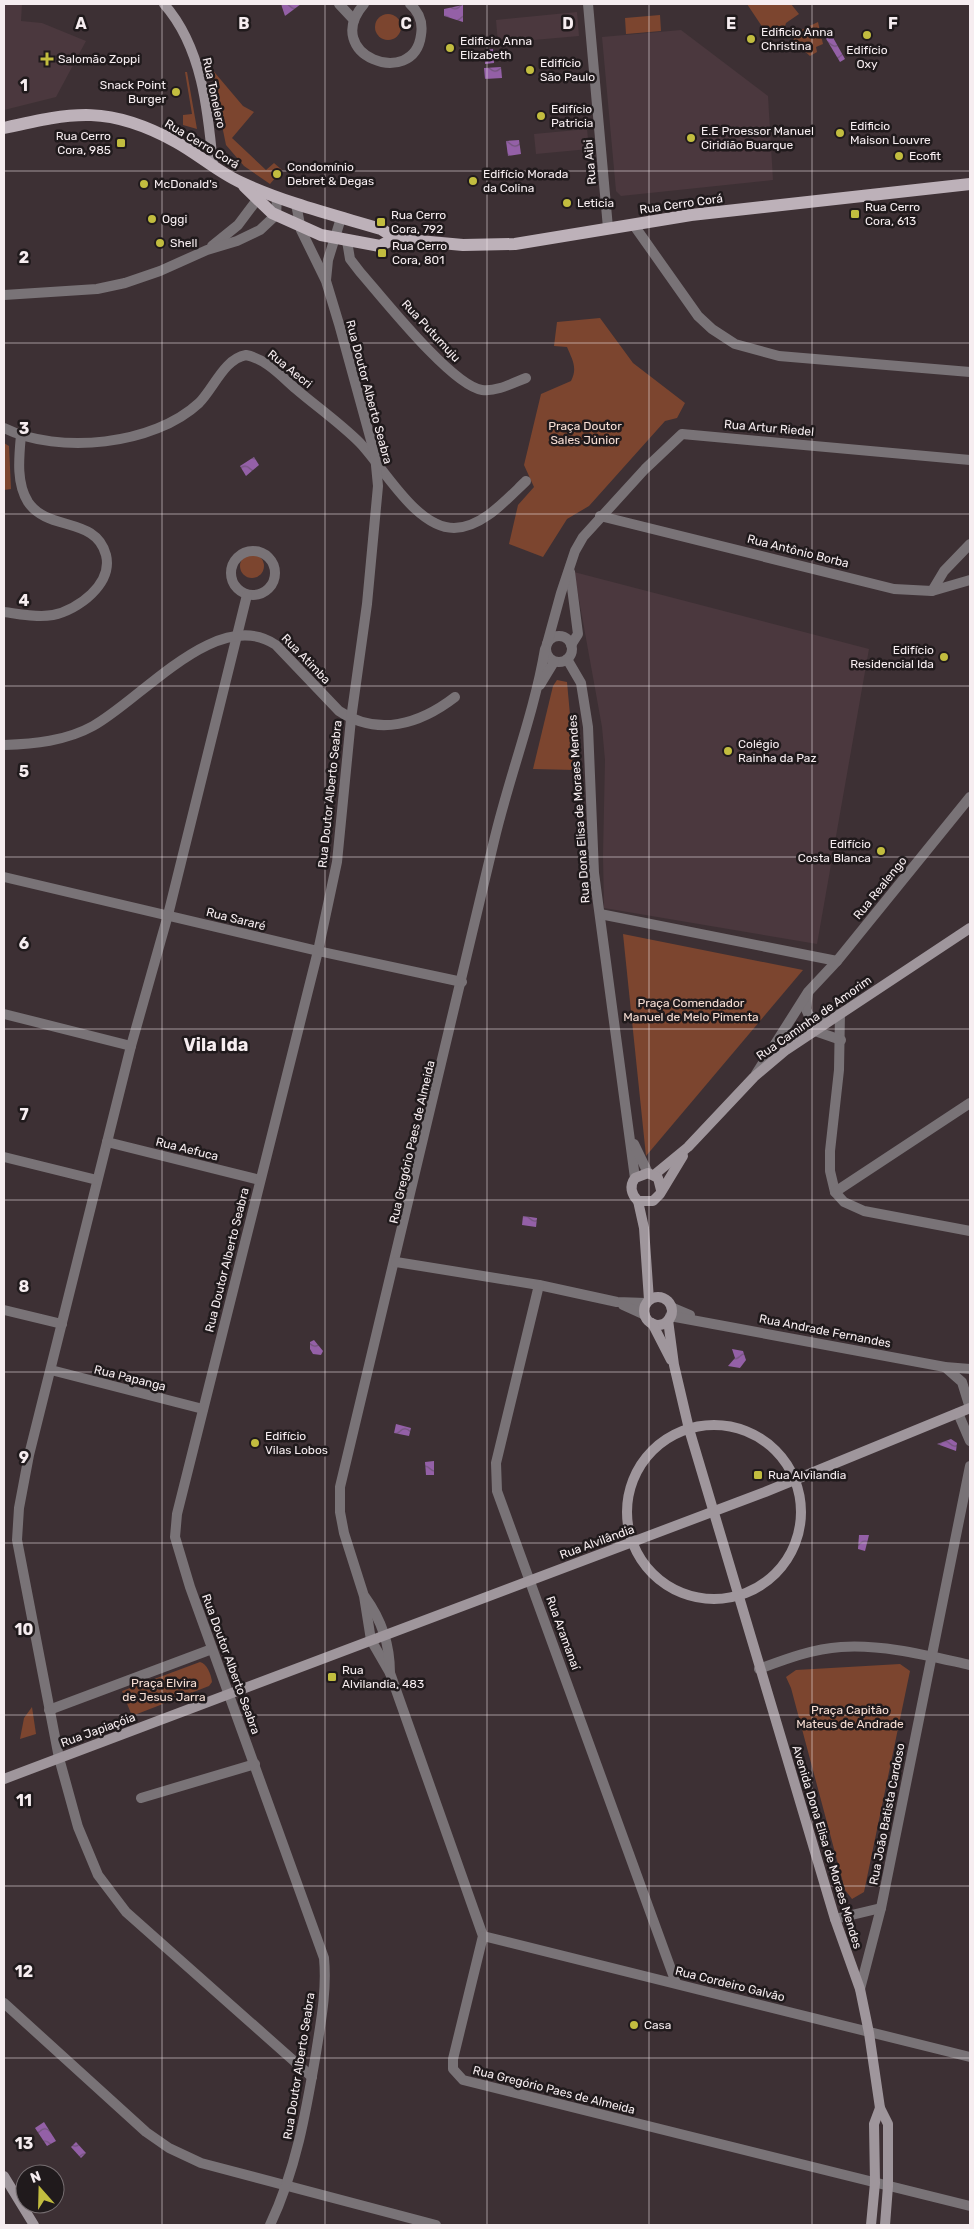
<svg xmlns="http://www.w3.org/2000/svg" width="974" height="2229" font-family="Rubik,sans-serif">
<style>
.built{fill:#4b383e}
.green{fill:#7c452f}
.water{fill:url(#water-waves)}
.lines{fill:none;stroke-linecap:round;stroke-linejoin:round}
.street{stroke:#797377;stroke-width:10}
.secondary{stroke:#9f969c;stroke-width:10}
.primary{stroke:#bdb1b9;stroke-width:12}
.grid{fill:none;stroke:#f6edf0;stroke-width:1;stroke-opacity:0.55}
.poi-dot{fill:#c2bd3f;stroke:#201a1c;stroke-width:2}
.labels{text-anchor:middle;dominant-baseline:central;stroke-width:5;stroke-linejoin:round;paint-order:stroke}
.poi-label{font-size:12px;fill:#f6edf0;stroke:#201a1c;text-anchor:start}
.street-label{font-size:12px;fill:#f6edf0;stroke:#201a1c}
.park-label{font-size:12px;fill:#f6ded4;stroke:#201a1c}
.district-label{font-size:18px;font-weight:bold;fill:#f6edf0;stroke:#201a1c}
.grid-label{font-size:16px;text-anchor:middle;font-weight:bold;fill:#f6edf0;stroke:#201a1c;stroke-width:5;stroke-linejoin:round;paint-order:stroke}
</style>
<defs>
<pattern id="water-waves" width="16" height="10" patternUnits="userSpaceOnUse" patternTransform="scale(1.25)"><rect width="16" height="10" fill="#9460a7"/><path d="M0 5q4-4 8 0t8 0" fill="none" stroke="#73557c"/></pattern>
</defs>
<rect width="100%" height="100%" fill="#3d3034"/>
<g class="built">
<path d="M4,4h18l-1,17 21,2 44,18 -30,56 -52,13z"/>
<path d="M577,12l2,24 -81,7 -2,-23z"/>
<path d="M681,30l87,66 5,84 -152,16 -5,-5 -14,-154z"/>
<path d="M587,129l2,20 -53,5 -2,-20z"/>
<path d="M574,572l295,77 -52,295 -213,-36 -1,-52 2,-96 -3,-33z"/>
</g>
<g class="green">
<path d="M747,4h44l8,10 -13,9 -4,13 -17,-5z"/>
<circle cx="388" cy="27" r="13"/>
<path d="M660,15l1,16 -35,3 -1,-16z"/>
<path d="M818,22l5,22 -7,3 1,5 -7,4 -17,-15 4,-9z"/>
<path d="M210,67l33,39 11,6 -22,26 34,32 8,-7 8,7 -12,14 -26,-18 -18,-21z"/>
<path d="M185,72h2l10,57 -14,-4v-10l9,-1z"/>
<path d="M600,318l33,45 52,40 -8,15 -12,3 -76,85 -22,13 -24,38 -34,-13 9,-39 16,-18 -10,-22 17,-71 30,-13c7,-13 1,-22 -4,-34l-13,-1 3,-24z"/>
<path d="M4,443l5,3 2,43 -7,1z"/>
<circle cx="252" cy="566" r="12"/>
<path d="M557,680l10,2 8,88 -42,-1 20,-83z"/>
<path d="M623,934l180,36 -157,186z"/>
<path d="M200,1662c7,2 11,12 12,20l-3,4 -77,30 -10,-25z"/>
<path d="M900,1664l10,7 -46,221 -12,7 -7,-9 -54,-202 -5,-11 10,-7z"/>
<path d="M32,1707l4,27 -16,5 4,-21z"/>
</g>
<g class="water">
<path d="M281,4h20l-16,12z"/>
<path d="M463,5v17l-19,-6v-7z"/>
<path d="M831,34l14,25 -5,3 -15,-25z"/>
<path d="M493,49l1,14 -9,1v-14z"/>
<path d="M501,67l1,11 -17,1 -1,-11z"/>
<path d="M519,140l2,14 -13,2 -2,-15z"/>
<path d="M254,457l5,8 -13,11 -6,-10z"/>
<path d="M523,1216l14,2 -1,9 -14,-2z"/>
<path d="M314,1340l9,11 -2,4 -8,-1 -3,-5v-7z"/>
<path d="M732,1349l11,2 3,9 -6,8 -12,-2 7,-8z"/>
<path d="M396,1424l15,4 -2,8 -15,-3z"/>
<path d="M951,1439l6,4 -1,8 -19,-7z"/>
<path d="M434,1461v14h-8l-1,-13z"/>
<path d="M859,1535h10l-4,16 -7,-2z"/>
<path d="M44,2122l12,19 -9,5 -12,-18z"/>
<path d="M76,2142l10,11 -5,5 -10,-11z"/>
</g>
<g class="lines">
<g class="street">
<path d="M339,4l15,16"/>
<path d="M364,4c-44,51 50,86 57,31 2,-12 -2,-23 -11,-31"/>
<path d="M588,4l20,224"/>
<path d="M633,224l65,92 14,13 23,15 44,12 191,16"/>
<path d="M347,241l3,18 10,13c22,25 92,114 122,118 14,2 31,-7 44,-12"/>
<path d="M212,246l26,-21 24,-32"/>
<path d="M326,280l2,-20 13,-42"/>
<path d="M4,295l93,-6 28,-6 35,-12 47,-21 30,-9 23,-11 16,-15 1,-17"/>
<path d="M4,428c55,27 150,17 195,-25 15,-15 25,-44 47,-48 20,4 35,21 50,34 21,18 44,34 64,54 24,25 56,85 94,85 28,0 53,-29 72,-47"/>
<path d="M600,516l294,73 38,2 38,-11"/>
<circle cx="253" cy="573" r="22"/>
<path d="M570,572l8,62 -7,11"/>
<path d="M932,591l12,-20 26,-27"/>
<path d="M247,595l-79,320 -37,131 -102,409 -10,53 -2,32 42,218 19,69 20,48 28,37 186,165"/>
<path d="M4,612c16,2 33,6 49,3 25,-5 60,-31 53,-60 -10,-39 -58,-23 -78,-53 -12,-19 -9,-45 -7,-67"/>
<circle cx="559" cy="649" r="13"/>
<path d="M547,644l14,-51 14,-42 8,-14 62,-68 37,-35 288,26"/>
<path d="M545,649c-11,65 -36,128 -51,192 -51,216 -101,432 -154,646v25l4,21 20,63 7,44 19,33 93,263 -30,123v10l10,11 507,126"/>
<path d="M567,659l14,24 7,44 6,146 41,305"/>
<path d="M540,685l14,-23"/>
<path d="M4,745c30,-1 62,-4 89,-19 48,-26 125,-121 183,-81l63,66c39,26 81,13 116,-14"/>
<path d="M4,877l314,74 144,31"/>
<path d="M600,914l237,47"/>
<path d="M808,993l-2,16 3,7 19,5"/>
<path d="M840,1013l-1,57 -9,81v20l5,21 9,10 20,9 106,20"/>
<path d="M4,1014l127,32"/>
<path d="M815,1031l26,9"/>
<path d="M756,1074l52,-82 29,-31 133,-164"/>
<path d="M107,1142l153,38"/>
<path d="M634,1144l14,29"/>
<path d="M4,1157l93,23"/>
<path d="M835,1192l135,-89"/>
<path d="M396,1262l143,23 78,17 29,1"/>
<path d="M539,1285l-43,178 1,28 179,492"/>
<path d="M623,1305l22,10"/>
<path d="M671,1307l19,8"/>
<path d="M4,1310l58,14"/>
<path d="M670,1316l275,51 25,2"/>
<path d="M945,1367l17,15 8,26"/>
<path d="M51,1370l152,39"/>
<path d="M958,1413l12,28"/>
<path d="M365,1597c16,22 25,48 25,76"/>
<path d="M759,1669c27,-10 53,-20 82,-22 42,-3 88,9 129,18"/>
<path d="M49,1710l163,-61"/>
<path d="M141,1798l114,-34"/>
<path d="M835,1919l46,-11"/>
<path d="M483,1936l487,121"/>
<path d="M860,1989l21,-81 89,-442"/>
<path d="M4,2003l142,129 23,16 32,15 235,62"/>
<path d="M270,2225c26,-55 36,-113 46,-172 5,-32 11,-63 8,-95l-134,-371 -15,-50 2,-23 141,-563 19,-89 14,-143 16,-115 11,-118 -3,-31 -36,-131 -13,-43 -25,-51 -5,-26"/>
</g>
<g class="secondary">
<path d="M164,4c38,43 44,106 49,161"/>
<path d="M654,1175l34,-28 66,-70 32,-27 184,-122"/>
<path d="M661,1190l-3,-12 -10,-5 -13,5c-6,8 -4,16 3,23h15l7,-7 23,-38"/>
<path d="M638,1201l6,27 5,72"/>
<circle cx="658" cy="1311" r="14"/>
<path d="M668,1320l6,45 15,64 146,490 25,70 9,44 11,75 8,16v62l-3,39"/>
<path d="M652,1323l19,37"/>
<circle cx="714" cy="1512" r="87"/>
<path d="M4,1779l761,-287 205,-84"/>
<path d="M4,2176l30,49"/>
<path d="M871,2225l4,-42 -1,-59 6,-16"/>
</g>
<g class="primary">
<path d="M4,128c70,-16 105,-23 172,14 22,12 42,30 64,40 45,21 94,33 141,47l14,9 13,2 55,5 52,-1 176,-29 279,-31"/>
<path d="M244,186l28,27 49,22 59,11 15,-8"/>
</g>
</g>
<path class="grid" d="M162,4v2221M325,4v2221M487,4v2221M649,4v2221M812,4v2221M4,171h966M4,343h966M4,514h966M4,686h966M4,857h966M4,1029h966M4,1200h966M4,1372h966M4,1543h966M4,1715h966M4,1886h966M4,2058h966"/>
<g class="poi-dot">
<circle cx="867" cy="35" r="5"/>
<circle cx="751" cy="39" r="5"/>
<circle cx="450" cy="48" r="5"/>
<path d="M44.5 51.5h5v5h5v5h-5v5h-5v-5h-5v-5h5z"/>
<circle cx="530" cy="70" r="5"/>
<circle cx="176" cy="92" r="5"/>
<circle cx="541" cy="116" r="5"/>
<circle cx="840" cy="133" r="5"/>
<circle cx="691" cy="138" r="5"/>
<rect x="116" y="138" width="10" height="10" rx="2.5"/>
<circle cx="899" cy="156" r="5"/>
<circle cx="277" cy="174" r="5"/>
<circle cx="473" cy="181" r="5"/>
<circle cx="144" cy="184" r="5"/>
<circle cx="567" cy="203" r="5"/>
<rect x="850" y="209" width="10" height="10" rx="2.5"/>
<circle cx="152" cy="219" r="5"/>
<rect x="376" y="217" width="10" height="10" rx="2.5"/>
<circle cx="160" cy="243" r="5"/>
<rect x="377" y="248" width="10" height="10" rx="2.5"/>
<circle cx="944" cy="657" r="5"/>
<circle cx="728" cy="751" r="5"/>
<circle cx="881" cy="851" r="5"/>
<circle cx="255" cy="1443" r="5"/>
<rect x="753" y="1470" width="10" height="10" rx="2.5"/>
<rect x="327" y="1672" width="10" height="10" rx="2.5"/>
<circle cx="634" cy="2025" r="5"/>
</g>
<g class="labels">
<g class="poi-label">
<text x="761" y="32">Edificio Anna<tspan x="761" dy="14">Christina</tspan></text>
<text x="460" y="41">Edificio Anna<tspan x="460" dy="14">Elizabeth</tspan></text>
<text x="867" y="50" text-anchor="middle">Edifício<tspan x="867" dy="14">Oxy</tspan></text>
<text x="58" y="59">Salomão Zoppi</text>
<text x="540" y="63">Edifício<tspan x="540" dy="14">São Paulo</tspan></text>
<text x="166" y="85" text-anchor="end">Snack Point<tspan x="166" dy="14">Burger</tspan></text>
<text x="551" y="109">Edifício<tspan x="551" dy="14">Patricia</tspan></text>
<text x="850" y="126">Edificio<tspan x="850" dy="14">Maison Louvre</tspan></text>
<text x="701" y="131">E.E Proessor Manuel<tspan x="701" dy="14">Ciridião Buarque</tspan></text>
<text x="111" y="136" text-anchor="end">Rua Cerro<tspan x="111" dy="14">Cora, 985</tspan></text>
<text x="909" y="156">Ecofit</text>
<text x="287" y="167">Condomínio<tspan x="287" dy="14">Debret &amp; Degas</tspan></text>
<text x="483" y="174">Edifício Morada<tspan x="483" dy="14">da Colina</tspan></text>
<text x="154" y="184">McDonald's</text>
<text x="577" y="203">Leticia</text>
<text x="865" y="207">Rua Cerro<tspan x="865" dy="14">Cora, 613</tspan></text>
<text x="391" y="215">Rua Cerro<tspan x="391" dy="14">Cora, 792</tspan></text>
<text x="162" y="219">Oggi</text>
<text x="170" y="243">Shell</text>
<text x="392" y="246">Rua Cerro<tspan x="392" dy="14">Cora, 801</tspan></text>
<text x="934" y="650" text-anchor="end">Edifício<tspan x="934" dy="14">Residencial Ida</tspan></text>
<text x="738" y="744">Colégio<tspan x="738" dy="14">Rainha da Paz</tspan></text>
<text x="871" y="844" text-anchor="end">Edifício<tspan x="871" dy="14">Costa Blanca</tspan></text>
<text x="265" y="1436">Edifício<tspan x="265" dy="14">Vilas Lobos</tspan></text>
<text x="768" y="1475">Rua Alvilandia</text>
<text x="342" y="1670">Rua<tspan x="342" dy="14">Alvilandia, 483</tspan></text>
<text x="644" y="2025">Casa</text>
</g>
<g class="street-label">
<text transform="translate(214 93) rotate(78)">Rua Tonelero</text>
<text transform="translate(202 144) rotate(31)">Rua Cerro Corá</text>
<text transform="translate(590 162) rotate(-95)">Rua Aibi</text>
<text transform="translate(681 204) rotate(-8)">Rua Cerro Corá</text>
<text transform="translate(431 331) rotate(47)">Rua Putumuju</text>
<text transform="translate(290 369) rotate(39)">Rua Aecri</text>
<text transform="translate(369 392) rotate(75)">Rua Doutor Alberto Seabra</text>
<text transform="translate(769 428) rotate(5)">Rua Artur Riedel</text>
<text transform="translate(798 551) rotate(14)">Rua Antônio Borba</text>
<text transform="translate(306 659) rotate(46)">Rua Atimba</text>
<text transform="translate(330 794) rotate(-84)">Rua Doutor Alberto Seabra</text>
<text transform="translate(579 809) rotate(-94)">Rua Dona Elisa de Moraes Mendes</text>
<text transform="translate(880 888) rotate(-51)">Rua Realengo</text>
<text transform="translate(236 919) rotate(14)">Rua Sararé</text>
<text transform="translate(814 1018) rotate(-35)">Rua Caminha de Amorim</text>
<text transform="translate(412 1142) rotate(-77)">Rua Gregório Paes de Almeida</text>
<text transform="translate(187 1149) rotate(14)">Rua Aefuca</text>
<text transform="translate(227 1260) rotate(-76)">Rua Doutor Alberto Seabra</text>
<text transform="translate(825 1331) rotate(11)">Rua Andrade Fernandes</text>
<text transform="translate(130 1378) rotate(14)">Rua Papanga</text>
<text transform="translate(597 1542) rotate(-20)">Rua Alvilândia</text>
<text transform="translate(563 1633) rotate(70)">Rua Aramanaí</text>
<text transform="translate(231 1664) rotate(70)">Rua Doutor Alberto Seabra</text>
<text transform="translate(98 1730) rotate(-20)">Rua Japiaçóia</text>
<text transform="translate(887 1814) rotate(-79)">Rua João Batista Cardoso</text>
<text transform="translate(827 1847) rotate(73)">Avenida Dona Elisa de Moraes Mendes</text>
<text transform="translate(730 1984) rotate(14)">Rua Cordeiro Galvão</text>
<text transform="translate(299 2066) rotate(-81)">Rua Doutor Alberto Seabra</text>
<text transform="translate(554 2090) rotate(14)">Rua Gregório Paes de Almeida</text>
</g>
<g class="park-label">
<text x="585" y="426">Praça Doutor<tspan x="585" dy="14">Sales Júnior</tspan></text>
<text x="691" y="1003">Praça Comendador<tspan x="691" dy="14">Manuel de Melo Pimenta</tspan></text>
<text x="164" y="1683">Praça Elvira<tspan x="164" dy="14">de Jesus Jarra</tspan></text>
<text x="850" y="1710">Praça Capitão<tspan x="850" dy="14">Mateus de Andrade</tspan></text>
</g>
<g class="district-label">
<text x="216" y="1045">Vila Ida</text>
</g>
</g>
<g class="grid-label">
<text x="81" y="29">A</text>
<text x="244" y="29">B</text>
<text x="406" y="29">C</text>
<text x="568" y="29">D</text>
<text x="731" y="29">E</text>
<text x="893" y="29">F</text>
<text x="24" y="91">1</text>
<text x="24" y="263">2</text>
<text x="24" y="434">3</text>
<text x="24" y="606">4</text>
<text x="24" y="777">5</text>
<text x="24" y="949">6</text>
<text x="24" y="1120">7</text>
<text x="24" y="1292">8</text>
<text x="24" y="1463">9</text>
<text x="24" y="1635">10</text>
<text x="24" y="1806">11</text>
<text x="24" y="1977">12</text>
<text x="24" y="2149">13</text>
</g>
<rect width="974" height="2229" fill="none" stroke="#f6edf0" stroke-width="10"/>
<g transform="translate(40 2189) rotate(340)"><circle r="24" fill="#201a1c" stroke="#766e71"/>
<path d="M0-4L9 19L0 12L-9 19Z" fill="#c2bd3f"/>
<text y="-8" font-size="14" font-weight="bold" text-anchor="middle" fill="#f6edf0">N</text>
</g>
</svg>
